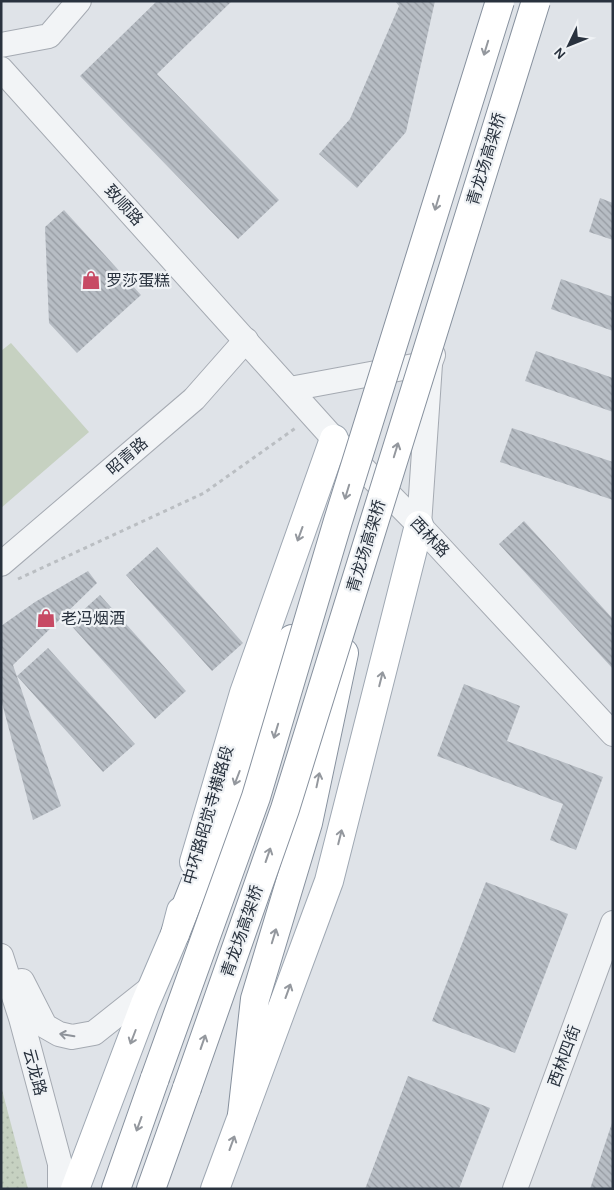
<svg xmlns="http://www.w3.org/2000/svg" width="614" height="1190" font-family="Karla,'Noto Sans SC',sans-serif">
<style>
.grass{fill:url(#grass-dots)}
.pitch{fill:#c6d1c1}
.building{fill:url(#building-back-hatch)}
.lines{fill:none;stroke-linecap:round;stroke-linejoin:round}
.minor-casing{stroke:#a5aab2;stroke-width:26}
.major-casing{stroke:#9fa8b3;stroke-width:30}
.highway-casing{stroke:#87919e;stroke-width:30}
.path{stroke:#babec2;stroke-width:3;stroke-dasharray:4 4;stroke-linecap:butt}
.minor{stroke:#f2f4f6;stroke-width:24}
.major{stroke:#fff;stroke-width:28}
.highway{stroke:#fff;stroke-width:28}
.highway-bridge-casing{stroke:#87919e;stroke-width:30;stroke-linecap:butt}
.highway-bridge{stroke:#fff;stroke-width:28}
.oneway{stroke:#94989e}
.oneway2{stroke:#8e939a}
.labels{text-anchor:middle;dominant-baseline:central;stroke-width:4.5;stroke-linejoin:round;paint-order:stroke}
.street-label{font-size:16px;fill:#29323e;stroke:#eff2f5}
.poi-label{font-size:16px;fill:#29323e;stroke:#eff2f5;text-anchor:start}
</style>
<defs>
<pattern id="grass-dots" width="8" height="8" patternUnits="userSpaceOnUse" patternTransform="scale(1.25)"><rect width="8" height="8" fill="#c6d1c1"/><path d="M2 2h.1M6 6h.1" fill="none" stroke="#aab4a7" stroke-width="1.8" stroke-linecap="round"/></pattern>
<pattern id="building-back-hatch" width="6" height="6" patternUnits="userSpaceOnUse" patternTransform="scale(1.25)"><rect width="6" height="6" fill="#b7bdc4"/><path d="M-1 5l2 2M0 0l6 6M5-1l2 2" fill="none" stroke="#959aa1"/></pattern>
</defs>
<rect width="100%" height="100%" fill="#dfe3e8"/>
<path class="grass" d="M1,1086l27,103h-27z"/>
<path class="pitch" d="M11,343l78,89 -88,76v-157z"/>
<g class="building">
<path d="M157,1h75l-75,73 122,126 -41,39 -158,-163z"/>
<path d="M395,1h40l-29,131 -49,56 -38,-34 31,-35 49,-113z"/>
<path d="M600,198l13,5v37l-24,-8z"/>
<path d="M64,210l77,85 -64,58 -28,-30 -4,-96z"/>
<path d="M561,279l52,18v34l-62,-22z"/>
<path d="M536,351l77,27v34l-88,-31z"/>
<path d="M512,428l101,34v38l-113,-38z"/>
<path d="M524,521l89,98v50l-114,-125z"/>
<path d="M157,547l86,96 -31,28 -86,-96z"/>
<path d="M88,571l9,12 -84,82 48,141 -28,14 -32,-121v-73l34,-24z"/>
<path d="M100,595l86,96 -31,28 -86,-96z"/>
<path d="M48,648l87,96 -32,28 -86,-96z"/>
<path d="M464,684l56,22 -13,35 96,36 -27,73 -26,-10 13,-36 -126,-48z"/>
<path d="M486,882l82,32 -53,139 -83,-32z"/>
<path d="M408,1076l82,32 -31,81h-94z"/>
<path d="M612,1123l1,66h-23z"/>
</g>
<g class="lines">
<g class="minor-casing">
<g id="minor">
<path d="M1,45l48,-9 30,-35"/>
<path d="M1,69l333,370 85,86 194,209"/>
<path d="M290,389l140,-26 3,-8"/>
<path d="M419,525l11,-161"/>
<path d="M1,564l193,-165 52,-59"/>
<path d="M1,956l20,62 39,146v25"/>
<path d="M22,981l23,45 14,8 13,3 22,-4 58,-46"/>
<path d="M515,1189l98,-266"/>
</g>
</g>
<g class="major-casing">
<g id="major">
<path d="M194,862l50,-169 90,-254"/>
<path d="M75,1189l70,-185 30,-70 6,-23"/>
<path d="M215,1189l114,-308 90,-356"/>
</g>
</g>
<g class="highway-casing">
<g id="highway">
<path d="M175,934l117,-295"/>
<path d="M242,1115l13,-116 53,-176 36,-170"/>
<path d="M116,1189l39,-111"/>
<path d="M151,1189l36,-101"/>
</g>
</g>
<path class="path" d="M18,579l186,-86 93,-66"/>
<use href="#minor" class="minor"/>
<use href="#major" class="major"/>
<use href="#highway" class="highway"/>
<g class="highway-bridge-casing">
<g id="highway-bridge">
<path d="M155,1078l101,-281 82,-276 162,-520"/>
<path d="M187,1088l98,-279 251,-808"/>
</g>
</g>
<use href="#highway-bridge" class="highway-bridge"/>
</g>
<defs><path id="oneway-shaft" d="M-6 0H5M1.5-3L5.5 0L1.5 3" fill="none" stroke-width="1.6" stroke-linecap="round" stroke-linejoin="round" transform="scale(1.25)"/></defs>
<g class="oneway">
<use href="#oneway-shaft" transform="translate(486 48) rotate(107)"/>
<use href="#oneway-shaft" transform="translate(437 203) rotate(107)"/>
<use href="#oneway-shaft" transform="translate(396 450) rotate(-73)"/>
<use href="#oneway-shaft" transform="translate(347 492) rotate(107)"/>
<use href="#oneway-shaft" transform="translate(300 534) rotate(110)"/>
<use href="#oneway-shaft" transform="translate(381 679) rotate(-76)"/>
<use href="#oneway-shaft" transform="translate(276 731) rotate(107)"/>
<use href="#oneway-shaft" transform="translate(237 778) rotate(111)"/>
<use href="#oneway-shaft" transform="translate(318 780) rotate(-78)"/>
<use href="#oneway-shaft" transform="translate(340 837) rotate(-76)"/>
<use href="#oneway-shaft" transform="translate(268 855) rotate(-71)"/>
<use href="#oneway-shaft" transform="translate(274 936) rotate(-73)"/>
<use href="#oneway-shaft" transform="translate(288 991) rotate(-70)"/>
<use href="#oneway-shaft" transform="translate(133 1037) rotate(111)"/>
<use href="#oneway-shaft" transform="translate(203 1042) rotate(-71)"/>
<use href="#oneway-shaft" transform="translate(139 1124) rotate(110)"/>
<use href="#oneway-shaft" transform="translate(232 1143) rotate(-70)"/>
</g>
<use class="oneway2" href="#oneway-shaft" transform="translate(67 1035) rotate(-171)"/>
<defs>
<g id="shop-bare" transform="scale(1.5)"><path d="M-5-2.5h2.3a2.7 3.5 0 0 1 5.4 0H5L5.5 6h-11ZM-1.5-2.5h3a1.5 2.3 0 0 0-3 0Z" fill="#c74a64" stroke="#eff2f5" stroke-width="2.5" paint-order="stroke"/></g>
</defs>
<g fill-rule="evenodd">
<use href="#shop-bare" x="91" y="280"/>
<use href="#shop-bare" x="46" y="618"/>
</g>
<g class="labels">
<g class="street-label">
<text transform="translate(486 159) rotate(-73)">青龙场高架桥</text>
<text transform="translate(124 205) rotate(48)">致顺路</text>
<text transform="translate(127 456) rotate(-41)">昭青路</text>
<text transform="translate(430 537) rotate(47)">西林路</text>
<text transform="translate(366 546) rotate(-73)">青龙场高架桥</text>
<text transform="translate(208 815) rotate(-74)">中环路昭觉寺横路段</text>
<text transform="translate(242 931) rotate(-71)">青龙场高架桥</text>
<text transform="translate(564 1056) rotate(-70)">西林四街</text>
<text transform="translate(35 1072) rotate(75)">云龙路</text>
</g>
<g class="poi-label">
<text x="106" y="280">罗莎蛋糕</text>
<text x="61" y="618">老冯烟酒</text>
</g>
</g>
<rect width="614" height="1190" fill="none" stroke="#29323e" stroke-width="5"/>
<g transform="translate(569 45) rotate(227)" stroke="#eff2f5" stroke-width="4" paint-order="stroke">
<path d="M0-4L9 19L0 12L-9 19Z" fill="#29323e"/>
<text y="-8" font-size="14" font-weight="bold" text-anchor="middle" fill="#29323e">N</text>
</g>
</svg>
